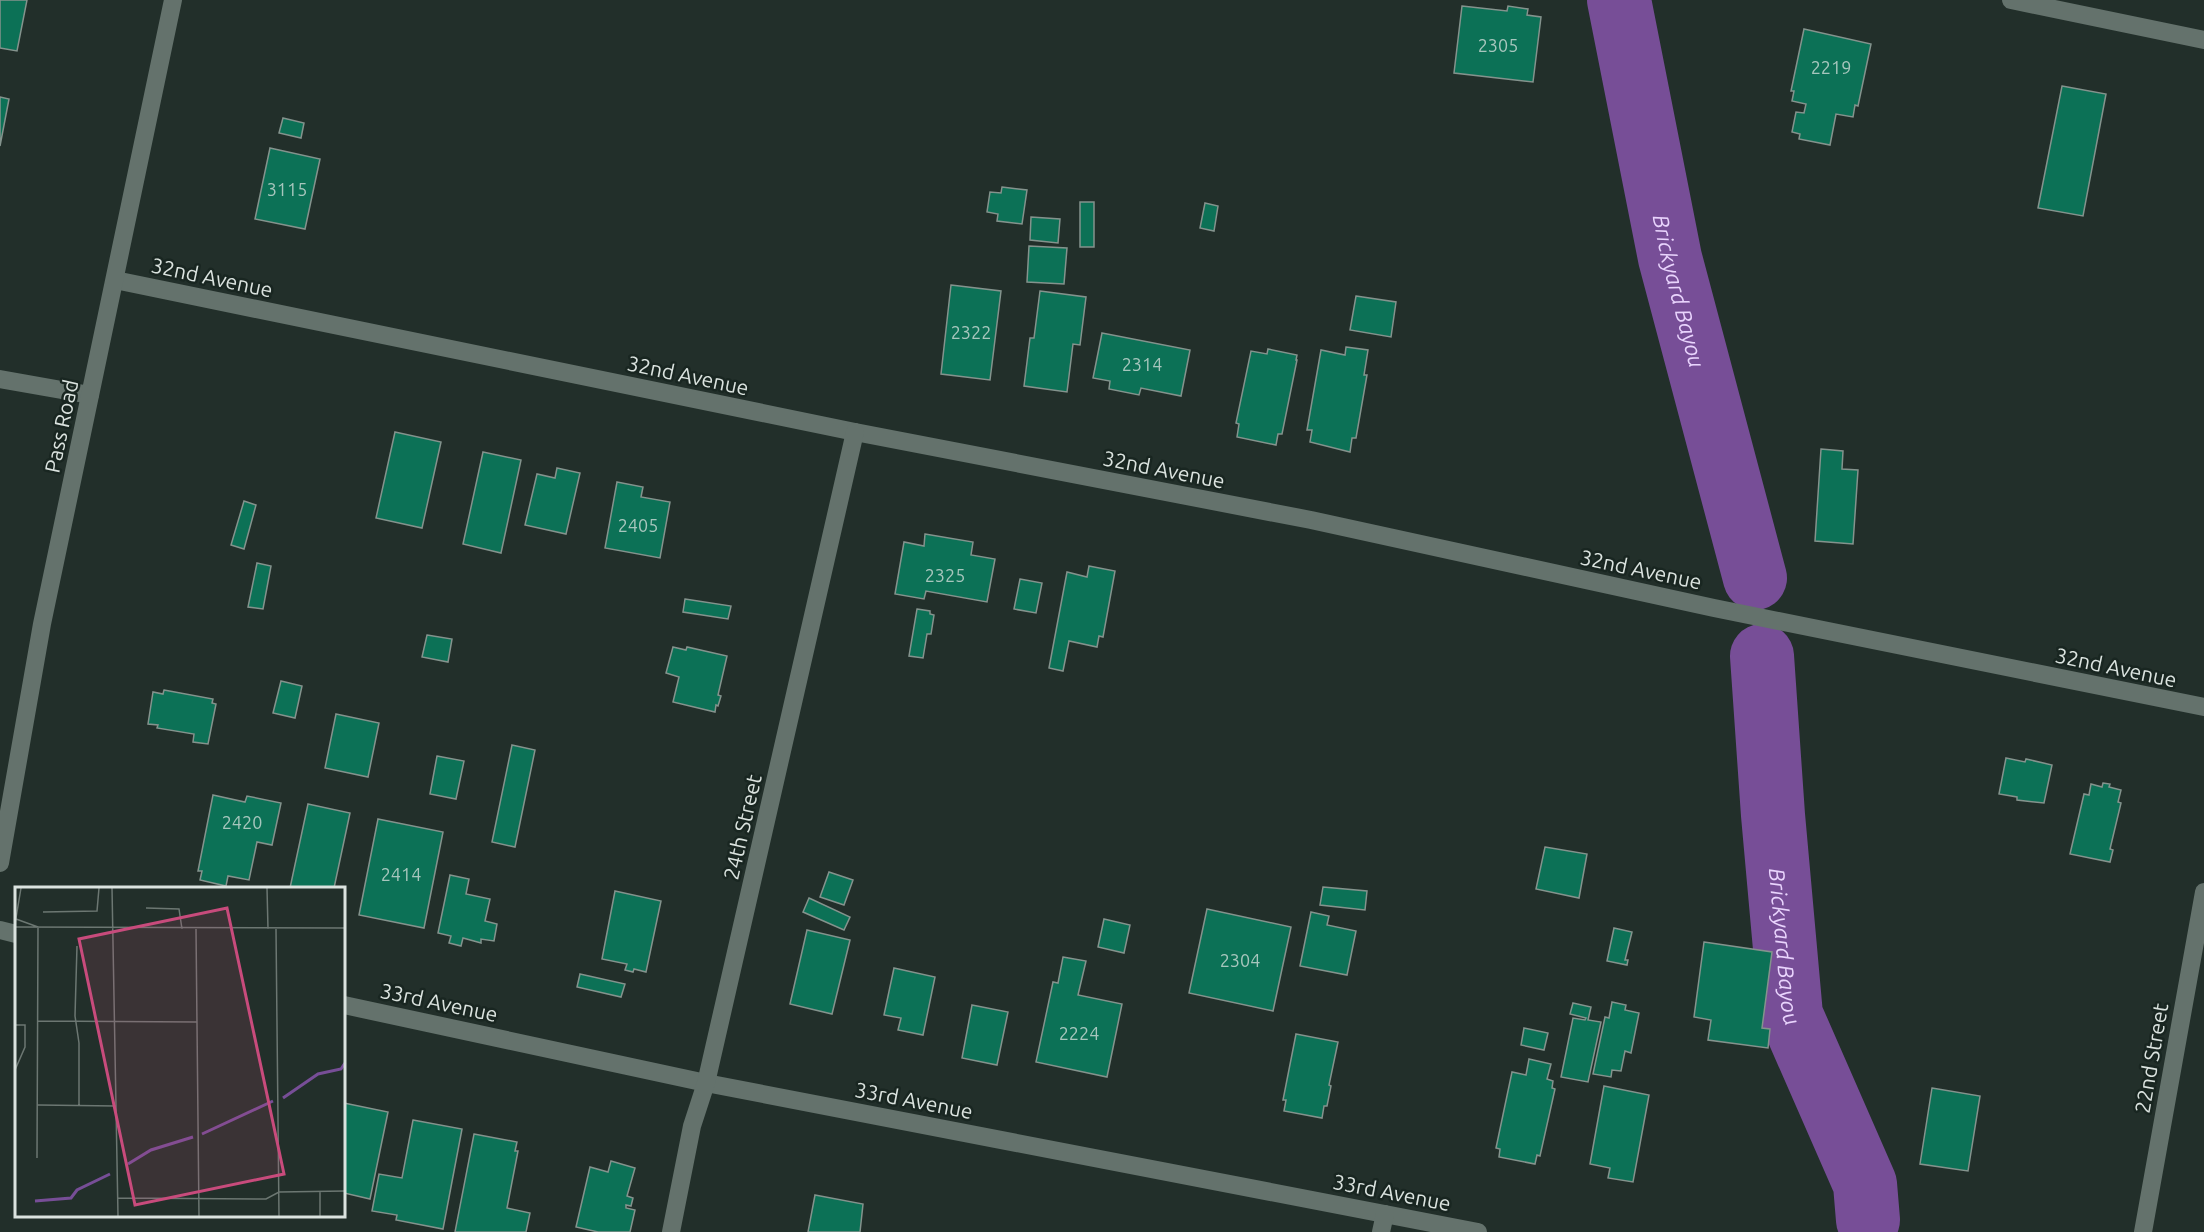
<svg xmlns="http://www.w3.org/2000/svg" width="2204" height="1232" font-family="Ubuntu,sans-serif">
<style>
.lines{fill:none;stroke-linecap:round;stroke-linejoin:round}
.river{stroke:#774e97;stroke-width:64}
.building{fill:#0c7156;stroke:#84938d;stroke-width:1.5}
.minor{stroke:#64726c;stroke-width:18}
.labels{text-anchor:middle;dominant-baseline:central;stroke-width:5;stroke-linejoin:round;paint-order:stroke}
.number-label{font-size:18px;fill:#a7c6bd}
.street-label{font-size:21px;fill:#dbe3df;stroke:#192621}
.water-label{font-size:22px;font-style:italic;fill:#e9d4fd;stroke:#192621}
.inset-river{fill:none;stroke:#774e97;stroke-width:3}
.inset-road{fill:none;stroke:#6c7772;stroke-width:1.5}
.view{fill:#c84b7c;fill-opacity:0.15;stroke:#c84b7c;stroke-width:3}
.inset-edge{fill:none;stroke:#dbe3df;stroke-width:3}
</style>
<rect width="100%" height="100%" fill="#222f2a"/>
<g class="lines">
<g class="river">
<path id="s1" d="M1619,0l51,258 85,320"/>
<path id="s2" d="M1762,656l11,159 18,200 74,169 3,36"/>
</g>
</g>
<g class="building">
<path d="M0,0h27l-10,51 -17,-3z"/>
<path d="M1462,6l45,5 1,-5 20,3 -1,6 14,2 -8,65 -79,-9z"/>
<path d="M1804,29l67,15 -13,62 -3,-1 -2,12 -17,-3 -6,31 -31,-6 1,-5 -8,-2 4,-20 8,1 2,-9 -14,-3 2,-10h-3z"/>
<path d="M2062,86l44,8 -23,122 -45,-8z"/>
<path d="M0,97l9,2 -9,47z"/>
<path d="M283,118l21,5 -3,15 -22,-5z"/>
<path d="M270,148l50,11 -15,70 -50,-10z"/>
<path d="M1002,187l25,3 -5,34 -25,-3 1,-7 -11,-2 3,-20 11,1z"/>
<rect x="1080" y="202" width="14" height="45"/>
<path d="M1205,203l13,3 -4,25 -14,-3z"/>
<path d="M1031,217l29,2 -2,24 -28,-3z"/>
<path d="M1029,246l38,2 -3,36 -37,-2z"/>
<path d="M951,285l50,6 -11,89 -49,-6z"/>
<path d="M1040,291l46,6 -6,48 -7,-1 -6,48 -43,-6 6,-48h4z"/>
<path d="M1356,296l40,6 -5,35 -41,-7z"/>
<path d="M1102,333l88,17 -9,46 -40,-8 -2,7 -30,-6 1,-8 -17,-3z"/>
<path d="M1346,347l22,3 -4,25h3l-11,63h-4l-2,14 -40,-10 2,-12h-5l14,-80 24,5z"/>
<path d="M1268,349l29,6 -1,5h1l-15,74h-4l-2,11 -39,-8 2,-13 -3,-1 15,-72 16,3z"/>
<path d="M395,432l46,10 -19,86 -46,-10z"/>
<path d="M1821,449l22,2 -1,18 16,1 -5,74 -38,-3z"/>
<path d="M483,452l38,8 -20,93 -38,-9z"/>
<path d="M557,468l23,5 -14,61 -41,-9 12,-51 18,4z"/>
<path d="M617,482l26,5 -2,10 29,5 -10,56 -55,-10z"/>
<path d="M244,501l12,4 -12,44 -13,-4z"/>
<path d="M925,534l48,8 -2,13 24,4 -8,43 -61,-11 -2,8 -29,-5 9,-52 20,4z"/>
<path d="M257,563l14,3 -8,43 -15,-2z"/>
<path d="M1089,566l26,5 -12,66 -4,-1 -2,11 -28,-6 -6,30 -14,-3 18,-96 20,5z"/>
<path d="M1020,579l22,4 -6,30 -22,-4z"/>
<path d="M685,599l46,7 -3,13 -45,-7z"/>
<path d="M917,609l13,2v3l4,1 -3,19h-4l-4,24 -14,-2z"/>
<path d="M427,635l25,4 -4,23 -26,-5z"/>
<path d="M673,647l13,3 1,-3 40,9 -9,39 3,1 -3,10 -2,-1 -1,7 -42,-10 6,-25 -13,-4z"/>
<path d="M281,681l21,5 -7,32 -22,-5z"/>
<path d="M164,690l49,9 -1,4 4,1 -8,40 -15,-2 1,-8 -37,-6 1,-3 -10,-1 5,-32 10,2z"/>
<path d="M336,714l43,9 -11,54 -43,-9z"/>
<path d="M512,745l23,5 -20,97 -23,-5z"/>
<path d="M437,756l27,5 -8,38 -26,-5z"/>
<path d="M2006,758l19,4 1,-3 26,6 -8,38 -27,-3v-3l-18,-3z"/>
<path d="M2103,783l7,1 -1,3 12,3 -3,12 3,1 -11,46 3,1 -3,12 -40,-8 14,-60 5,1 2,-11 11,3z"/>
<path d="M213,795l32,7 2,-6 34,7 -9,42 -15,-3 -8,38 -21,-4 -2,10 -26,-6 2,-9h-4z"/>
<path d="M308,804l42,9 -16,75h-44z"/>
<path d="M378,819l65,13 -19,96 -65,-13z"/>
<path d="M1545,847l42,7 -8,44 -43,-9z"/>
<path d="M829,872l24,8 -9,25 -24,-8z"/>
<path d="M450,875l19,4 -3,15 24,5 -5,22 12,3 -3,17 -13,-2v4l-18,-5 -2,8 -12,-3 2,-7 -13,-3z"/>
<path d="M1323,887l44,4 -2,19 -45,-5z"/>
<path d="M615,891l46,10 -15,71 -12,-3 -1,3 -8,-2 2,-6 -25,-5z"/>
<path d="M809,898l41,19 -6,13 -41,-18z"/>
<path d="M1207,909l84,18 -18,84 -84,-18z"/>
<path d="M1311,912l18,4 -2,9 29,6 -9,44 -47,-9z"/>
<path d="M1104,919l26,6 -6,28 -26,-6z"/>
<path d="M1614,928l18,4 -7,28h3l-1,5 -20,-4z"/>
<path d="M807,930l43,10 -18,74 -42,-10z"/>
<path d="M1704,942l68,10 -10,76 8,1 -2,19 -60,-8 3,-20 -17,-3z"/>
<path d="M1063,957l23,4 -8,34 44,9 -15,73 -71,-15 17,-80 5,1z"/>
<path d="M894,968l41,9 -12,58 -25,-5 3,-12 -17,-3z"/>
<path d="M580,974l45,10 -4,13 -44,-10z"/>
<path d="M1612,1002l14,3 -1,5 14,3 -8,40 -6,-2 -4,20 -9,-1 -1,7 -18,-3 12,-57 4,1z"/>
<path d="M1573,1003l18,4 -3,13 13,2 -13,60 -27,-5 12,-59 12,2 1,-2 -16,-4z"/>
<path d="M972,1005l36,7 -11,53 -35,-7z"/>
<path d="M1524,1028l24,5 -4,17 -23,-5z"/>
<path d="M1296,1034l42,8 -9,43 2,1 -4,20h-3l-2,12 -38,-7 2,-11h-3z"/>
<path d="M1529,1059l22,5 -4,15 6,2 -1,7 3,1 -15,67 -3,-1 -2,9 -36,-7 1,-8 -4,-1 16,-76 14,3z"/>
<path d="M1604,1086l45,9 -16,87 -25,-4 2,-10 -20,-4z"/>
<path d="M1932,1088l48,8 -12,75 -48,-7z"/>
<path d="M344,1103l44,9 -18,87 -26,-6z"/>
<path d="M413,1120l49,9 -19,100 -47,-9 1,-5 -25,-4 7,-37 23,4z"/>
<path d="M474,1134l43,8 -2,9h3l-11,57 23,5 -4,19h-71z"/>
<path d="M611,1161l24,7 -8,28 6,2 -2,8 -5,-1v3l9,2 -5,22h-32l-22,-5 14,-60 18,5z"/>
<path d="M815,1195l48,9 -3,28h-52z"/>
</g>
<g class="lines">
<g class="minor">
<path d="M2011,0l193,40"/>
<path d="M115,280l740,152 456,88 403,88 490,99"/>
<path d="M0,379l90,16"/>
<path d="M0,863l42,-239 131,-624"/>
<path d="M0,930l16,4"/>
<path d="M344,1005l362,78 772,149"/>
<path d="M671,1232l21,-106 14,-43 149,-651"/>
<path d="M1381,1232l4,-18"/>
<path d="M2143,1232l61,-340"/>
</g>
</g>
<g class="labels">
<g class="number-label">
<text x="1498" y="45">2305</text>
<text x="1831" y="67">2219</text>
<text x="287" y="189">3115</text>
<text x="971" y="332">2322</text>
<text x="1142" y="364">2314</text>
<text x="638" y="525">2405</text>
<text x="945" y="575">2325</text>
<text x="242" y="822">2420</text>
<text x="401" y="874">2414</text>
<text x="1240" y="960">2304</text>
<text x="1079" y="1033">2224</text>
</g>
<g class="street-label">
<text transform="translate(212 277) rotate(12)">32nd Avenue</text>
<text transform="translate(688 375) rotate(12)">32nd Avenue</text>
<text transform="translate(61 426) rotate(-78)">Pass Road</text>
<text transform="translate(1164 469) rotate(11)">32nd Avenue</text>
<text transform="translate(1641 569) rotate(12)">32nd Avenue</text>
<text transform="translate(2116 667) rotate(12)">32nd Avenue</text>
<text transform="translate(742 827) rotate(-77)">24th Street</text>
<text transform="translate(439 1002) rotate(12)">33rd Avenue</text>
<text transform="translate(2151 1058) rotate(-80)">22nd Street</text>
<text transform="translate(914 1100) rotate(11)">33rd Avenue</text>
<text transform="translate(1392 1192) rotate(11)">33rd Avenue</text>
</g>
<g class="water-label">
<text stroke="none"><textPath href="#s1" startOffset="297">Brickyard Bayou</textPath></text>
<text stroke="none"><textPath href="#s2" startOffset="291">Brickyard Bayou</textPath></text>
</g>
</g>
<g transform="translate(15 887)">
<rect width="330" height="330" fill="#222f2a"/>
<path class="inset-river" d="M268,211l35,-24 23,-5 4,-6M187,247l71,-33M113,277l23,-14 42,-13M20,314l36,-3 6,-8 33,-16"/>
<path class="inset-road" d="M97,1l6,328M252,1l1,41M131,21l33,1 3,20M28,25l54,-1 2,-23M1,32l22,8M0,37l6,-36M0,40l330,1M181,42l3,287M261,42l3,287M62,59l-2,70 4,27v63M22,134l160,1M0,138h10v22l-10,23M23,218l78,1M22,271l1,-231M103,311l148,1 13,-7 66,-1M305,329v-25"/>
<path class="view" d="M212,21l57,266 -149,31 -56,-266z"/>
<rect width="330" height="330" class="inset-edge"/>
</g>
</svg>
